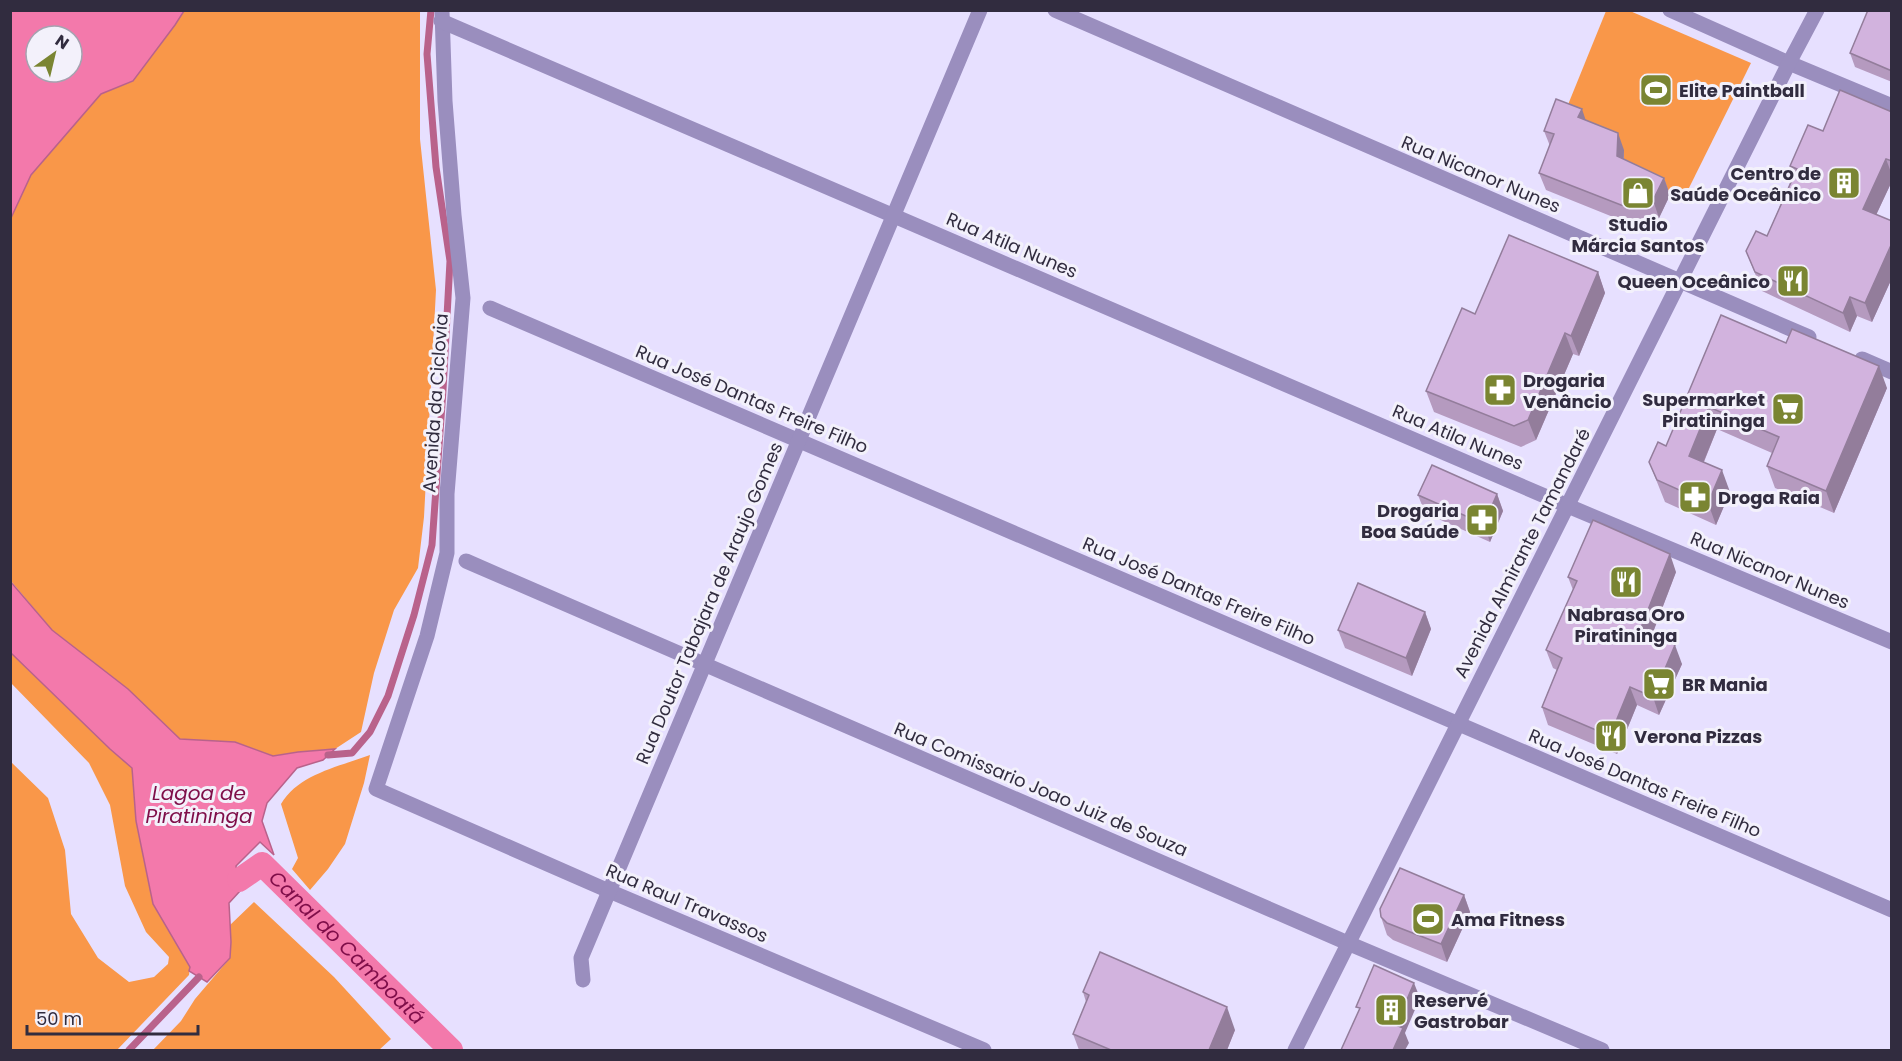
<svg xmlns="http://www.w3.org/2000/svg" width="1902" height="1061" font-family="Poppins,sans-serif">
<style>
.green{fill:#f99749}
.water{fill:#f379ab;stroke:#b9628b;stroke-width:1.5;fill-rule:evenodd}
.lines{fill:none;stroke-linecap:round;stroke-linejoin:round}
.stream{stroke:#b9628b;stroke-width:7}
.canal{stroke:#f379ab;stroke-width:24}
.minor{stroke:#9a8ebe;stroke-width:15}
.tertiary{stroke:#9a8ebe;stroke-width:15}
.wall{fill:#b59abf}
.shaded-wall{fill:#937d9b}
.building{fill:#d2b3de;stroke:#937d9b;stroke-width:1.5}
.labels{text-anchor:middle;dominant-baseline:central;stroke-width:6;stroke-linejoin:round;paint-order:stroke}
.poi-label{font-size:18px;font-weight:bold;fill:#312c3f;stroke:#f3f1fb;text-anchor:start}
.street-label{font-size:18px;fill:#312c3f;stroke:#f3f1fb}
.water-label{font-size:20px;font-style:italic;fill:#7f0e49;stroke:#f3f1fb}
</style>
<rect width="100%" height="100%" fill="#e7e0ff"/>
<g class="green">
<path d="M184,11h236v128l16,151 -12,227 -6,51 -24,42 -20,63 -13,59 -26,17 -37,3 -25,4 -38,-14 -55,-3 -52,-50 -76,-59 -41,-49 -1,-363 21,-43 70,-81 32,-13 42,-56z"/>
<path d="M1606,11h24l121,52 -69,139 -12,-7 -107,-78z"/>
<path d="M11,653l99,96 22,19 4,53 17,83 37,63 -1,8 -72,75h-106l-1,-289 38,37 17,52 6,64 27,44 31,24 25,-5 14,-13 1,-7 -23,-25 -21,-46 -15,-81 -21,-42 -78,-80z"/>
<path d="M370,755l-6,28 -19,61 -17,25 -18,21 -18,-21 6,-11 -17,-54c18,-30 57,-37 89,-49z"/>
<path d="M254,902l80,75 57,62 -12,11h-226l28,-29 14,-22 35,-41 1,-16 -2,-16z"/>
</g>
<g class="water">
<path d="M11,10l173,1 -9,14 -42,56 -32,13 -70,81 -20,43zM36,36h36v36h-36z"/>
<path d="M10,581l42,49 76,59 52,50 55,3 38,14 25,-4 37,-3 -12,11 -26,8 -30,35 -5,18 12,34 -14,-13 -24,24 4,25 -11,12 2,39 -1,16 -23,24 -18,-11 1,-4 -37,-63 -17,-83 -4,-53 -22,-19 -99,-96z"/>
</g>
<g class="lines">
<g class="stream">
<path d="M328,755l24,-2 18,-21 18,-36 26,-81 18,-70 11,-155 7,-129 -14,-94 -9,-113 4,-44"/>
<path d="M129,1050l70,-73"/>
</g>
<path class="canal" id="s1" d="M239,880l23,-16 189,186"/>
<g class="minor">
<path d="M1055,10l754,327"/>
<path d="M1670,10l119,53"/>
<path d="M442,12l3,89 9,114 9,83 -16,196v59l-20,83 -51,153 233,102 375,159"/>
<path d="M441,21l1127,485 324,136"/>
<path d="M490,308l1402,602"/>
<path d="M1862,359l30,13"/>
<path d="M466,561l884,383 252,106"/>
<path d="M583,980l-2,-22 399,-948"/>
</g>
<g class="tertiary">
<path d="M1789,63l103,43"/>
<path d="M1295,1050l494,-987 28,-53"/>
</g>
</g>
<g class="wall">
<path d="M1892,10v72l-37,-15 -5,-14z"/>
<path d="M1892,112v69l-16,34 16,6v57l-20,44 -15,-6 -7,16 -88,-41 -16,-40 21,-15 26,-60 -3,-10z"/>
<path d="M1586,120l38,30v9l40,19 6,17 -11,23 -14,8 -17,-3 -82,-33 -7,-17 11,-27 -6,-15z"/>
<path d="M1598,272l7,21 -26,63 -6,-2 -37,86 -15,7 -87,-35 -8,-21 49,-77z"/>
<path d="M1721,315l166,73 -53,125 -59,-25 -8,-22 5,-13 -55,-24 -13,33 26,30 -14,33 -51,-23 -16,-40 17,-16z"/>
<path d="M1497,494l6,17 -13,31 -65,-29 -7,-18z"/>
<path d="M1676,572l-24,63 30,29 -23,51 -22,-10 -20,49 -69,-29 -6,-18 15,-37 -4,-2 -7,-18 27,-60 -5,-13z"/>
<path d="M1425,612l6,17 -19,47 -67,-28 -7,-18z"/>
<path d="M1464,895l6,17 -23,50 -54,-22 -6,-5 -6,-18z"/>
<path d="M1083,992l152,38 -8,20h-148l-6,-16 13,-32z"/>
</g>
<g class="shaded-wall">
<path d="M1582,109l6,18 -10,-10z"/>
<path d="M1618,133l6,17 -1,23 -6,-17z"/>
<path d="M1886,159l6,16v6l-22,47 -7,-19z"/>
<path d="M1664,178l6,17 -11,23 -6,-18z"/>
<path d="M1892,243v35l-20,44 -7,-19z"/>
<path d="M1598,272l7,21 -26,63 -8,-20z"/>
<path d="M1850,297l7,19 -7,16 -7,-19z"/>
<path d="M1565,333l8,21 -37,86 -8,-20z"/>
<path d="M1879,366l8,22 -53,125 -8,-22z"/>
<path d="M1709,407l8,22 -20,49 -8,-22z"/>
<path d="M1722,470l8,22 -14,33 -8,-22z"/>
<path d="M1497,494l6,17 -13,31 -6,-18z"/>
<path d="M1670,554l6,18 -29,76 -7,-18z"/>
<path d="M1425,612l6,17 -19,47 -6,-18z"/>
<path d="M1675,645l7,19 -23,51 -6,-18z"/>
<path d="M1630,687l7,18 -20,49 -7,-18z"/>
<path d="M1464,895l6,17 -23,50 -6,-18z"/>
<path d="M1414,983l6,15 -15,35 4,10 -4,7h-12l3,-25z"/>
<path d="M1227,1007l8,23 -8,20h-18z"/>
</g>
<g class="building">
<path d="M1868,10h24v61l-42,-18z"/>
<path d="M1840,90l52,22v49l-6,-2 -23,50 29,12v22l-27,60 -15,-6 -7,16 -88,-41 -9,-21 10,-20 11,5 30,-67 -7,-3 18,-41 15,6z"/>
<path d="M1556,99l26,10 -4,8 40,16 -1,23 47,22 -11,22 -14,8 -18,-3 -82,-32 15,-39 -10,-3z"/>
<path d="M1509,235l89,37 -27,64 -6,-3 -37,87 -14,6 -88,-35 36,-83 13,6z"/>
<path d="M1721,315l65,28 6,-14 87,37 -53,125 -59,-25 12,-29 -70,-30 -20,49 33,14 -14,33 -51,-23 -8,-18 9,-20 8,4z"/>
<path d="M1432,465l65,29 -13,30 -66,-29z"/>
<path d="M1593,520l77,34 -30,76 35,15 -22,52 -23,-10 -20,49 -68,-29 20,-49 -16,-8 31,-69 -9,-4z"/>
<path d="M1358,583l67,29 -19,46 -68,-28z"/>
<path d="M1400,868l64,27 -23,49 -54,-21 -6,-6 -1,-8z"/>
<path d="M1100,952l127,55 -18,43h-98l-38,-16 16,-39 -6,-3z"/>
<path d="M1374,965l40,18 -18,42 7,3 -10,22h-52l19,-42 -4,-1z"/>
</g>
<defs>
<g id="stadium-square" transform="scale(1.725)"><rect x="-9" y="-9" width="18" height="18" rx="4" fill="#7a8532" stroke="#f3f1fb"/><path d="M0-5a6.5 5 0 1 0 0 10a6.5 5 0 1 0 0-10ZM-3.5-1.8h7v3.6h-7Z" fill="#fff"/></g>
<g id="building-square" transform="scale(1.725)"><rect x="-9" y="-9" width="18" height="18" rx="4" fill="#7a8532" stroke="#f3f1fb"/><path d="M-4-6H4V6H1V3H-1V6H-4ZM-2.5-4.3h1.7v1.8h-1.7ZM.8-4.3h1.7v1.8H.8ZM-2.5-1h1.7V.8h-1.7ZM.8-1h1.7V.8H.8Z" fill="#fff"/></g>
<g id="shop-square" transform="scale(1.725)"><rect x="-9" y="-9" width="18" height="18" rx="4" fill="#7a8532" stroke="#f3f1fb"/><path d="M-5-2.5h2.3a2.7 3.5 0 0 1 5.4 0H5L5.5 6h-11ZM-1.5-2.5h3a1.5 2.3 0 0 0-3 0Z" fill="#fff"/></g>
<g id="restaurant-square" transform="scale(1.725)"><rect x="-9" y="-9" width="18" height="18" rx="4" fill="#7a8532" stroke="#f3f1fb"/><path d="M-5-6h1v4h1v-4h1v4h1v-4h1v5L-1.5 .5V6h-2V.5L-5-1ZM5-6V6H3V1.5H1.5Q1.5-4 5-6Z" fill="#fff"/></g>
<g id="pharmacy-square" transform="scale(1.725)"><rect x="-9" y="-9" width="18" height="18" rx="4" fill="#7a8532" stroke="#f3f1fb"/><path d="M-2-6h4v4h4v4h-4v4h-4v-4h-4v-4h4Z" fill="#fff"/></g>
<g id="supermarket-square" transform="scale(1.725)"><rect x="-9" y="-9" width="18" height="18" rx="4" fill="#7a8532" stroke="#f3f1fb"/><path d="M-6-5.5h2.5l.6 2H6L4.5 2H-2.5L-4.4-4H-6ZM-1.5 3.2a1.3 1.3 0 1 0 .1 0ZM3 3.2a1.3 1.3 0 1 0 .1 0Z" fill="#fff"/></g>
</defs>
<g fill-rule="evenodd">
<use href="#stadium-square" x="1656" y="90"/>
<use href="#building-square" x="1844" y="183"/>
<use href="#shop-square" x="1638" y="193"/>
<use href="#restaurant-square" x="1793" y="281"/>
<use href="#pharmacy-square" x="1500" y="390"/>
<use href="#supermarket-square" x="1788" y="409"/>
<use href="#pharmacy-square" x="1695" y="497"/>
<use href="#pharmacy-square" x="1482" y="520"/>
<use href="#restaurant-square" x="1626" y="582"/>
<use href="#supermarket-square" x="1659" y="684"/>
<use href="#restaurant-square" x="1611" y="736"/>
<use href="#stadium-square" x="1428" y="919"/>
<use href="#building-square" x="1391" y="1010"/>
</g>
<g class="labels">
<g class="poi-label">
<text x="1679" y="90">Elite Paintball</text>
<text x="1821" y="173" text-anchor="end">Centro de<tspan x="1821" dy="21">Saúde Oceânico</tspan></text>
<text x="1638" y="224" text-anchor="middle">Studio<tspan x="1638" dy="21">Márcia Santos</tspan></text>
<text x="1770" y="281" text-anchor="end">Queen Oceânico</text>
<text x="1523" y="380">Drogaria<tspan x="1523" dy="21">Venâncio</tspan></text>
<text x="1765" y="399" text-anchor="end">Supermarket<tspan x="1765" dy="21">Piratininga</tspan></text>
<text x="1718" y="497">Droga Raia</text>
<text x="1459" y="510" text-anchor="end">Drogaria<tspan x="1459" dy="21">Boa Saúde</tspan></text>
<text x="1626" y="614" text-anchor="middle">Nabrasa Oro<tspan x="1626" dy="21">Piratininga</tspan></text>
<text x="1682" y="684">BR Mania</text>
<text x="1634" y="736">Verona Pizzas</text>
<text x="1451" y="919">Ama Fitness</text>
<text x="1414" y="1000">Reservé<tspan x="1414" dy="21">Gastrobar</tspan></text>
</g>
<g class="street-label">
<text transform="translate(1481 174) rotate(23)">Rua Nicanor Nunes</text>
<text transform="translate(1012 245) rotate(23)">Rua Atila Nunes</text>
<text transform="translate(752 399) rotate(23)">Rua José Dantas Freire Filho</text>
<text transform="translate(435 403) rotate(-86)">Avenida da Ciclovia</text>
<text transform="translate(1458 437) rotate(23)">Rua Atila Nunes</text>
<text transform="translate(1522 553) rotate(-63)">Avenida Almirante Tamandaré</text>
<text transform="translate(1770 570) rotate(23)">Rua Nicanor Nunes</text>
<text transform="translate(1199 591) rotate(23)">Rua José Dantas Freire Filho</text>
<text transform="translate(709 603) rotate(-67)">Rua Doutor Tabajara de Araujo Gomes</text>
<text transform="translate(1645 783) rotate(23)">Rua José Dantas Freire Filho</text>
<text transform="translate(1041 789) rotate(23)">Rua Comissario Joao Juiz de Souza</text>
<text transform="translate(687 903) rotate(23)">Rua Raul Travassos</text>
</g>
<g class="water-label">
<text x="199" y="793">Lagoa de<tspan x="199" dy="23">Piratininga</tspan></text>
<text stroke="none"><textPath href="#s1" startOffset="147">Canal do Camboatá</textPath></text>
</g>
</g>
<rect width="1902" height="1061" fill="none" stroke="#312c3f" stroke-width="24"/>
<g transform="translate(54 54) rotate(34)"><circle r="28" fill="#f3f1fb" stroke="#a5a2b0" stroke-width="1.5"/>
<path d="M0-4.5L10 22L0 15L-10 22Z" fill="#7a8532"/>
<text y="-9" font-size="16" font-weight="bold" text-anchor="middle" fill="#312c3f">N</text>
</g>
<path d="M27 1025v9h171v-9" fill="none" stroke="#312c3f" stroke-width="3"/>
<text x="36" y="1025" font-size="18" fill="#312c3f" stroke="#f3f1fb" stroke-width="4.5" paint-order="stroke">50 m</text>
</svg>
